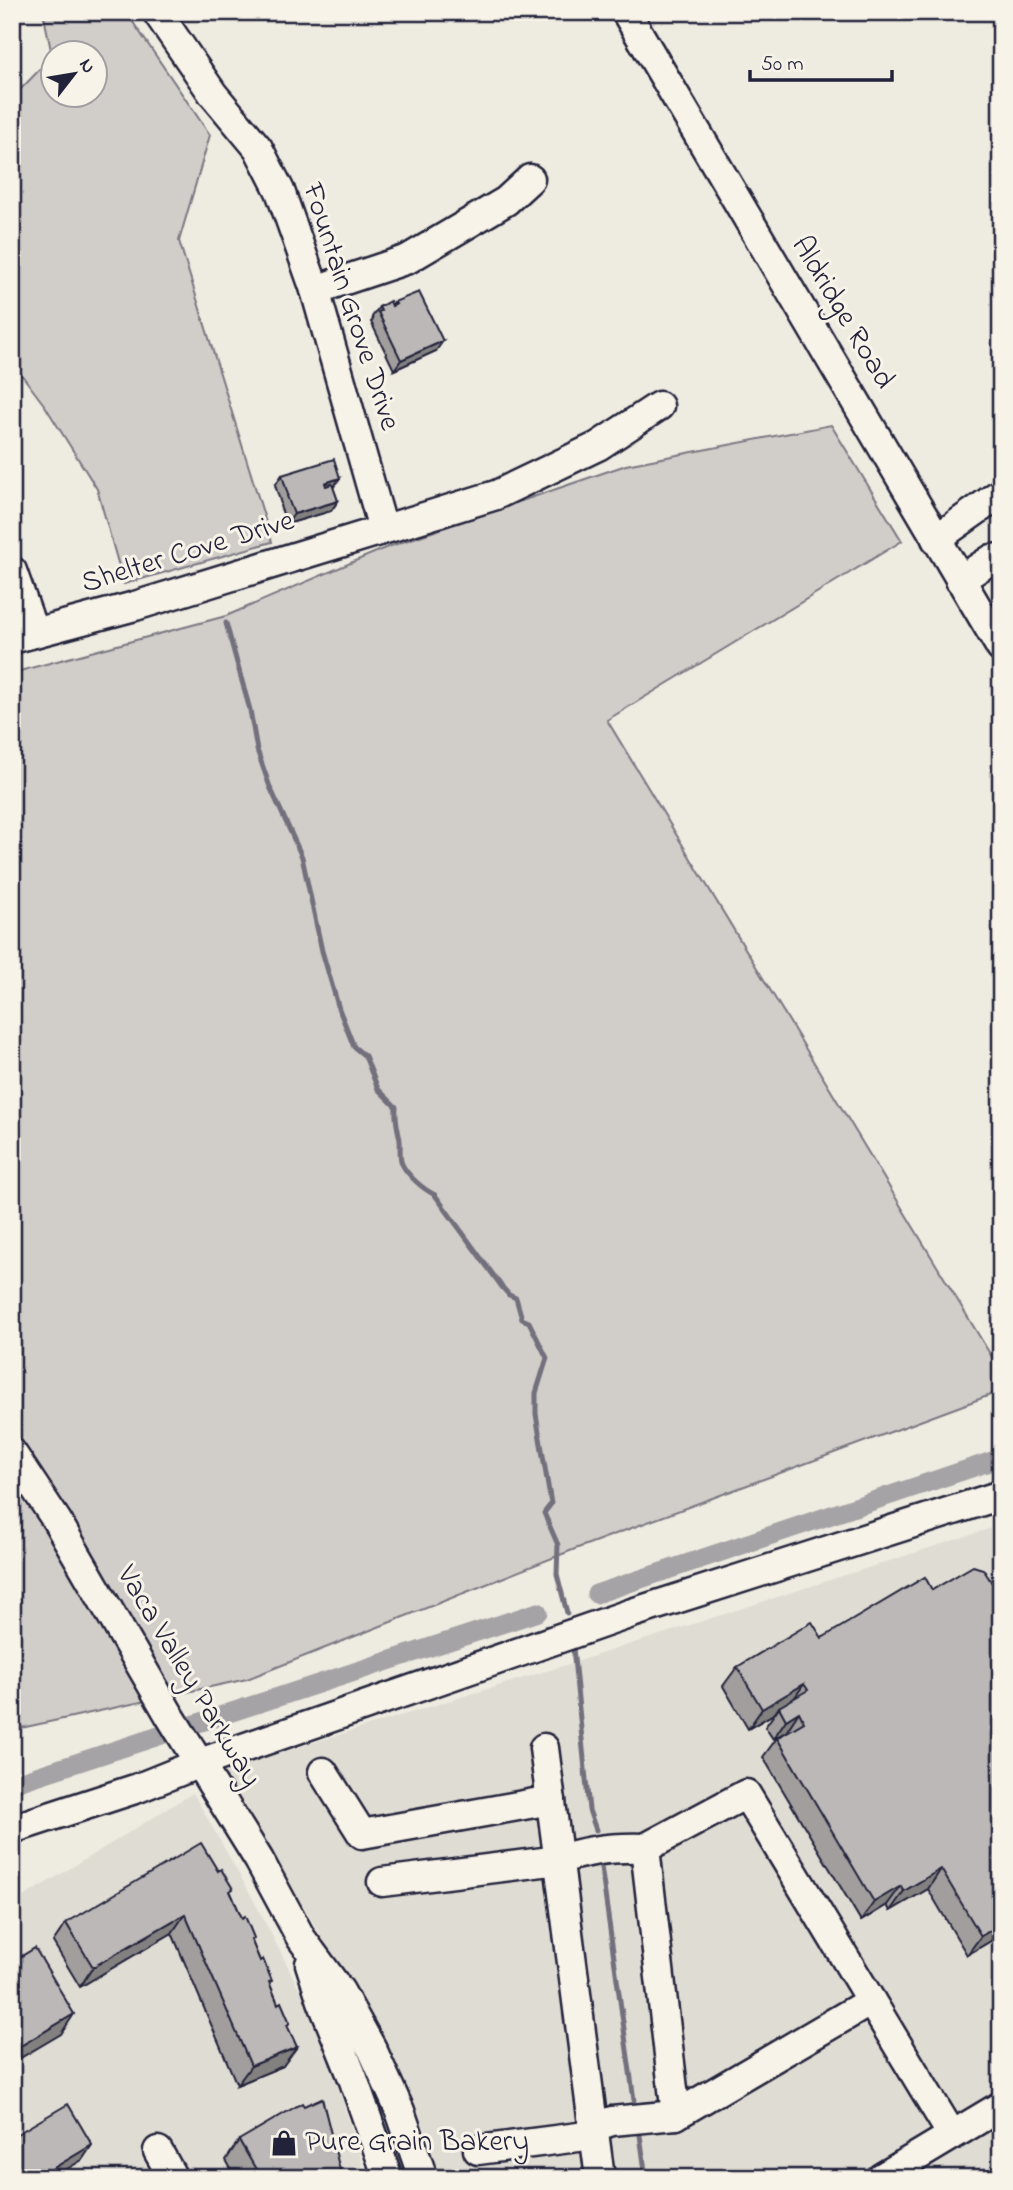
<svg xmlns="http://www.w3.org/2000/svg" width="1013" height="2190" font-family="'Indie Flower',sans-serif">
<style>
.built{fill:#dfdcd4}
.green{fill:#d1cdc9;stroke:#7a7882;stroke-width:2}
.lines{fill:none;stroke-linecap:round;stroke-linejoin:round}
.stream{stroke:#716f7b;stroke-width:5}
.canal{stroke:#a6a3a6;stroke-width:19}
.minor-casing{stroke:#22223b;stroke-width:33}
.minor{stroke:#f7f3e8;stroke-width:28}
.wall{fill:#a19e9d;stroke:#22223b;stroke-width:2}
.shaded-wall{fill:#838180;stroke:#22223b;stroke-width:2}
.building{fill:#bbb8b7;stroke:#22223b;stroke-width:2}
.labels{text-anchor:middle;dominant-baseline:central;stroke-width:6;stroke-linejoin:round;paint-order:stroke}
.street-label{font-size:30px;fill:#22223b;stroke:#f7f3e8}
.poi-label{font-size:30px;fill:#22223b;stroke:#f7f3e8;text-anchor:start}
</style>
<rect width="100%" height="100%" fill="#eeebe1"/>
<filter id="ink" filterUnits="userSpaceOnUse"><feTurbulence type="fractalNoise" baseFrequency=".0143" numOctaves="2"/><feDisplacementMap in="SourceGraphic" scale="14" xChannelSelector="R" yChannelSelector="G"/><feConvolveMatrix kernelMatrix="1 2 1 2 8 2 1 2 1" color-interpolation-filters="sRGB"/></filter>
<g filter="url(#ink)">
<g class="built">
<path d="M1001,1525v653h-562l-10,-38 -34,-77 -171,-293 342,-105z"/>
<path d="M193,1793l59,104 67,130 41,128 5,23h-353v-274z"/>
</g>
<g class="green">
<path d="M43,12h83l84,123 -31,106 93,301 -148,42 -27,-95 -52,-83 -33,-44v-264l40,-41v37h42v-42h-42v3z"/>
<path d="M831,425l71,116 -295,179 394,652v19l-426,158 -328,130 -235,51v-1057l214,-57 162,-69 238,-82z"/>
</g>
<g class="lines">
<g class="stream">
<path d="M226,623l24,87 7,40 13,37 32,70 20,94 17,58 15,38 11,9 13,33 18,18c-1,11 1,18 3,28 3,9 -1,20 3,29 6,12 21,25 33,31l67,92 7,8 7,3 6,21 7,3 18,36 -11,35v21l15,90 -7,9 14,32 -1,29 10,39"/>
<path d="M573,1648l16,162 7,20"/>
<path d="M601,1866l33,234"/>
<path d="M640,2135l6,43"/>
</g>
<g class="canal">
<path d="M596,1594l405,-136"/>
<path d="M12,1784l526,-172"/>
</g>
<g class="minor-casing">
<g id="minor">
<path d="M157,12l56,82 45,54 22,43 35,99 68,239"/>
<path d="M626,12l375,636"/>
<path d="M315,290l93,-31 98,-58 24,-22"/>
<path d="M936,539l65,-46"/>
<path d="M12,571l22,62"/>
<path d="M960,580l32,-21 9,-1"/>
<path d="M12,639l123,-33 361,-111 102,-49 61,-40"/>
<path d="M12,1453l45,68 113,195 89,144 42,78 39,53 32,58 28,62 23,67"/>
<path d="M544,1748l56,430"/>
<path d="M323,1772l39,62 189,-34"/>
<path d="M12,1829l126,-41 62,-25 432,-150 369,-118"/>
<path d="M645,1848l31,267 195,-114"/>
<path d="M382,1882l177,-22c27,-10 58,-13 86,-12l101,-54 206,341"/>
<path d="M310,1964l12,37 31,77 35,100"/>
<path d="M594,2127l18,-6 64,-6"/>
<path d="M478,2150l116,-15"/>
<path d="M158,2151l15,27"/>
<path d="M881,2178l120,-72"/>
</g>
</g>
<use href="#minor" class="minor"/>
</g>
<g class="wall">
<path d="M394,302l42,49 -42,19 -23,-48 2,-2 -1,-3 7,-10 13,-2z"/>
<path d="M282,475l51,12 5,14 -7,10 -44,13 -7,-18 1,-2 -6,-19z"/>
<path d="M1001,1582v368l-7,-11 -27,16 -39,-66 -38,22 -3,-6 -26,16 -98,-164 14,-19 9,-6 -13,7 -8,-12 10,-14 -27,16 -25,-43 14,-19 85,-29 110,-48 62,-4z"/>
<path d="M231,1893l57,134 -5,39 -46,19 -65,-152 -92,54 -27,-45 13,-19z"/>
<path d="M239,2140l103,38h-106l-10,-18z"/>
</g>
<g class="shaded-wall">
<path d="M443,341l-7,10 -42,19 7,-10z"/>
<path d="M340,478l-7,10 -15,5 7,-10z"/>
<path d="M338,501l-7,10 -44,13 7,-10z"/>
<path d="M804,1684l-13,19 -12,4 -4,6 -27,16 14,-20z"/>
<path d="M799,1712l-13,20 -13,7 13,-19z"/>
<path d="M941,1869l-13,20 -38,22 14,-20z"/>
<path d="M901,1886l-14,19 -26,16 13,-19z"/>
<path d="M185,1914l-13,19 -92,54 13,-20z"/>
<path d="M1001,1924v5l-7,10 -27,16 14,-19z"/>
<path d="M74,2014l-13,20 -49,29v-12z"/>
<path d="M297,2047l-14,19 -46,19 14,-19z"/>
<path d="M92,2145l-10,15 -30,18h-15z"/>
</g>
<g class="building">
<path d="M419,292l24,49 -42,19 -23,-48 3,-1 -2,-4 11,-6 2,5 4,-2 -2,-2z"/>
<path d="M334,459l6,19 -15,5 1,3 6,-2 6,17 -44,13 -7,-18 1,-1 -6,-20z"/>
<path d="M973,1566l10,3 11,17 7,-4v342l-20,12 -40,-67 -37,22 -3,-5 -27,16 -97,-164 27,-16 -5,-10 -13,8 -7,-13 29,-17 -4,-6 -42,25 -25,-42 75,-45 10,16 103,-61 7,13z"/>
<path d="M201,1843l17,28 3,-2 12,20 -3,2 12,27 3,-2 9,22 -3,1 9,22 3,-2 9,22 -3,1 9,22 3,-2 9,21 -3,2 10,22 -46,19 -66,-152 -92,53 -27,-44z"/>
<path d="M35,1948l39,66 -62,37v-89z"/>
<path d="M322,2098l20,80h-81l-22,-38 63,-37 2,3z"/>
<path d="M68,2104l24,41 -55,33h-25v-41z"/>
</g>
</g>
<defs>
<g id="shop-bare" transform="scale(2.1)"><path d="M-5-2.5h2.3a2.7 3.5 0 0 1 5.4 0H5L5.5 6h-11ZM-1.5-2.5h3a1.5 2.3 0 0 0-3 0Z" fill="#22223b" stroke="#f7f3e8" stroke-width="2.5" paint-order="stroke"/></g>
</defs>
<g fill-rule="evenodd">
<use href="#shop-bare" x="284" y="2143"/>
</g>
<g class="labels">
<g class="street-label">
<text transform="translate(350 307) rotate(72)">Fountain Grove Drive</text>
<text transform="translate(842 313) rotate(59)">Aldridge Road</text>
<text transform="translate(188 553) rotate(-17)">Shelter Cove Drive</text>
<text transform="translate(188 1677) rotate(59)">Vaca Valley Parkway</text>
</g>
<g class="poi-label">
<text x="305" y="2143">Pure Grain Bakery</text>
</g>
</g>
<rect width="1013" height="2190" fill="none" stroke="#f7f3e8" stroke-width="42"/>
<rect x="21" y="21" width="971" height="2148" fill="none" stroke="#22223b" stroke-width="2.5" filter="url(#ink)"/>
<g transform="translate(74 74) rotate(59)"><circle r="33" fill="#f7f3e8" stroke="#a29fa3" stroke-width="2"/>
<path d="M0-5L12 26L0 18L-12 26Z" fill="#22223b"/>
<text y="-10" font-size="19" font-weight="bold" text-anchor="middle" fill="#22223b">N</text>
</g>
<path d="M750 70v10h142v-10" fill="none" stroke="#22223b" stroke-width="3.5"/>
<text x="761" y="70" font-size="21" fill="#22223b" stroke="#f7f3e8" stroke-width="5" paint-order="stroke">50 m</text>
</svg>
